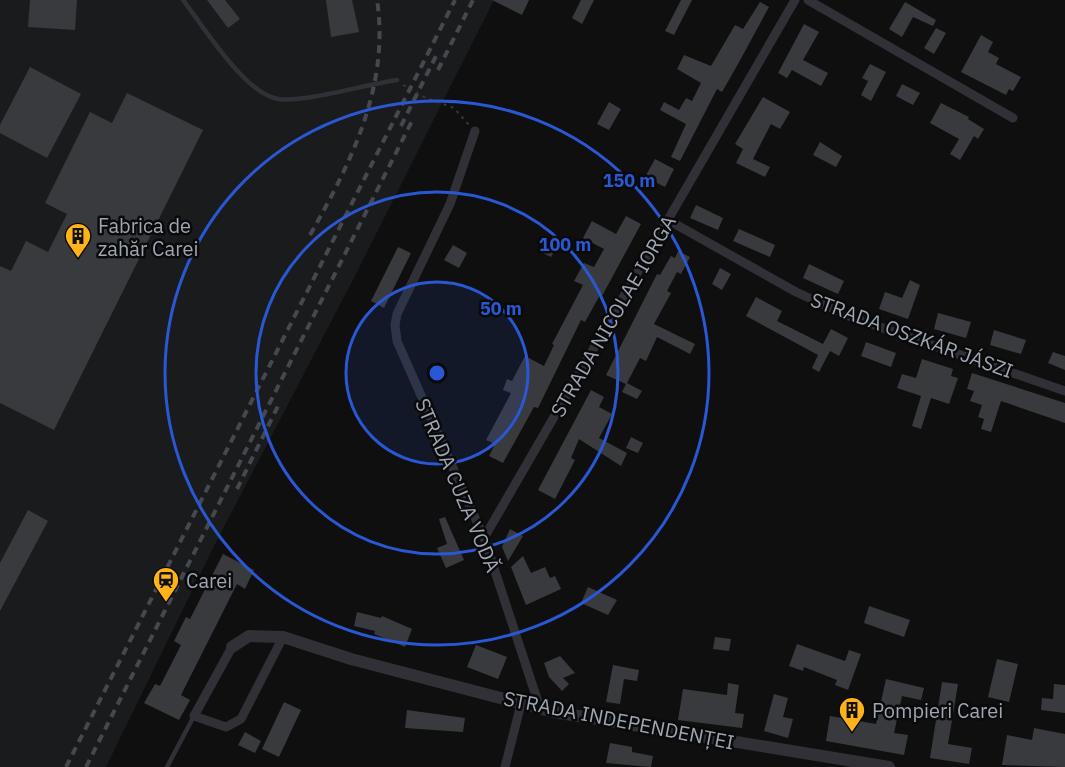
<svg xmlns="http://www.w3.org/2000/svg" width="1065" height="767" font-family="'IBM Plex Sans',sans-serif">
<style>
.built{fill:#1a1b1d}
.building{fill:#383a3e}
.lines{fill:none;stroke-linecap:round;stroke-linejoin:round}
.path{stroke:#35373d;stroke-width:2;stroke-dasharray:3 4.5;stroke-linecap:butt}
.service{stroke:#303036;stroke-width:4.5}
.minor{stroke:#303036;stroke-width:9}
.tertiary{stroke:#303036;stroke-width:12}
.rail{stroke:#46484f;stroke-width:4;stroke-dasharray:8 6;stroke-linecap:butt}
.ring{fill:none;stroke:#2a57d4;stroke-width:3}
.labels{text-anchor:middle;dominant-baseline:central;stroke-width:5;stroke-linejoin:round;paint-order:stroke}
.poi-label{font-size:20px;fill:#9ea5b3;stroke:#0a0a0b;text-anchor:start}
.street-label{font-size:20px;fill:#9ea5b3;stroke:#0a0a0b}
.centre{fill:#2a57d4;stroke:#0a0a0b;stroke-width:3}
.ring-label{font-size:18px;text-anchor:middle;font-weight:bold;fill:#2a57d4;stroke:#0a0a0b;stroke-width:5;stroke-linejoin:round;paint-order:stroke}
</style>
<rect width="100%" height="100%" fill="#0f0f10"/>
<path class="built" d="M0,0h494l-138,274 -142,272 -108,221h-106z"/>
<g class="building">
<path d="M30,0h47l-2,30 -47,-3z"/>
<path d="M207,0h18l15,19 -12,9z"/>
<path d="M326,0h26l7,32 -28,5z"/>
<path d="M492,0h37l-7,15z"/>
<path d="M581,0h13l-12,24 -10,-6z"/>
<path d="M681,0h11l-18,35 -9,-4z"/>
<path d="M760,2l9,5 -31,57 -16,28 -5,-3 -37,72 -9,-4 15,-33 -26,-14 4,-8 15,8 7,-12 6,3 9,-18 -24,-14 7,-14 27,11 24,-41 8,4z"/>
<path d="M905,2l31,18 -3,6 -20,-9 -11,20 -13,-8z"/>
<path d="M804,24l15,8 -16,28 25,13 -7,13 -29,-16 -5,8 -9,-5z"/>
<path d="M936,28l10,5 -12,21 -10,-6z"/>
<path d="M981,35l12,7 -5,10 11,6 -3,6 25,13 -8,14 -4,-2 -3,6 -45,-23z"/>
<path d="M870,64l16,8 -15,29 -10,-6 7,-14 -6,-3z"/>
<path d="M30,67l51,27 -34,64 -47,-25v-8z"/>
<path d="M902,84l18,9 -7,12 -17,-9z"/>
<path d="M127,93l76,37 -149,300 -54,-27v-137l11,5 15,-30 22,11 19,-38 -22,-11 45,-91 22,11z"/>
<path d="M763,97l27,15 -10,17 -9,-5 -18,35 17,8 -5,10 -29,-14 7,-14 -8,-5z"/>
<path d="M609,102l12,7 -12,21 -12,-6z"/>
<path d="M941,103l28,14 -1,2 16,10 -6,10 -4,-3 -14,24 -10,-6 9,-15 -29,-16z"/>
<path d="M820,142l22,14 -6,11 -23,-12z"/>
<path d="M655,159l19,10 -9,18 -20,-10z"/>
<path d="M696,205l27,13 -5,12 -28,-12z"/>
<path d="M626,216l15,8 -39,72 -2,-1 -15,27 -4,-2 -43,88 -4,-1 -31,56 -14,-7 6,-12 -9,-4 25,-47 -8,-3 4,-11 5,2 13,-25 19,10 10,-21 -2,-1 31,-59 -9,-4 10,-18 10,4 10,-18 -21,-11 9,-17 24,13z"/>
<path d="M739,229l36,16 -5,12 -37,-16z"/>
<path d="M543,242l13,6 -5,9 -13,-6z"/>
<path d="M453,245l14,8 -8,15 -15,-8z"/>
<path d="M398,247l13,6 -27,55 -13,-7z"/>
<path d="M678,251l12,6 -9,17 -4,-2 -10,19 4,2 -17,31 41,20 -5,10 -33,-17 -11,24 -6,-3 -13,25 15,8 -5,8 -15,-7 4,-8 -20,-9 51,-101 3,1 11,-19 4,2z"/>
<path d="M809,264l35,17 -6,13 -35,-16z"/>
<path d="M720,268l11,6 -9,16 -10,-6z"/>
<path d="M910,280l10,5 -12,34 -29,-10 6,-17 17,6z"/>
<path d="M756,297l26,14 -5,10 46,23 8,-15 17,9 -9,18 -9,-5 -11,21 -7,-4 6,-13 -72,-39z"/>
<path d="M938,313l33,9 -5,16 -32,-9z"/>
<path d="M994,330l32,10 -5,14 -31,-9z"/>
<path d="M866,342l30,11 -5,14 -30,-11z"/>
<path d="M1053,352l12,4v14l-17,-7z"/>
<path d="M922,359l31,10 -2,7 7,2 -9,26 -18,-6 -10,31 -9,-3 9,-30 -24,-8 5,-14 14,4z"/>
<path d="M972,373l93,30v20l-64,-22 -10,31 -10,-3 3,-10 -6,-2 4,-12 -12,-4 4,-10 -7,-2z"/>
<path d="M591,390l13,7 -5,10 13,7 -13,24 28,15 -6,13 -42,-27 -8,19 4,2 -20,39 -17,-9z"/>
<path d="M631,437l12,6 -5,10 -12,-5z"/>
<path d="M28,510l20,11 -48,90v-48z"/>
<path d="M445,517l19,43 -18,8 -9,-20 10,-4 -8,-25z"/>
<path d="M510,529l13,7 -15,25 -6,-14z"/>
<path d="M223,554l31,16 -9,19 -8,-5 -56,111 9,5 -11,20 -35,-17 11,-19 5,2 21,-41 -7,-4 12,-24 4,2z"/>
<path d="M523,556l8,17 14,-6 5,11 5,-2 6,13 -35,16 -15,-38z"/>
<path d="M588,587l29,13 -9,15 -27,-12z"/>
<path d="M869,606l41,14 -6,17 -40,-14z"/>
<path d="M357,612l24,6 1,-2 30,13 -7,18 -31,-13 1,-3 -21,-5z"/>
<path d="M715,637l16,2 -2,12 -16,-2z"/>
<path d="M797,644l48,17 4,-11 12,4 -13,36 -13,-5 2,-5 -33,-13 -1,4 -14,-5z"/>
<path d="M476,645l31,12 -9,22 -31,-12z"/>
<path d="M560,656l15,17 -12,5 6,6 -7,7 -13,-14 -5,-14z"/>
<path d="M997,659l21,5 -9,38 -21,-5z"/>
<path d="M613,665l26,5 -2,11 -13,-2 -4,25 -14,-2z"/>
<path d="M886,679l38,9 -3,12 -19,-4 -8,37 14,2 -4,20 -78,-14 4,-25 46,8z"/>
<path d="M942,682l16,2 -10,60 24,4 -3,16 -39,-6z"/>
<path d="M728,683l11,2 -4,28 9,1 -2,14 -64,-8 5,-31 44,6z"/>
<path d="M1054,684l11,1v28l-24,-3 1,-12 11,1z"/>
<path d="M774,694l14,4 -5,19 10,2 -5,19 -24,-7z"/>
<path d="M284,702l17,8 -22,47 -17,-8z"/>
<path d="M407,710l58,8 -2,14 -58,-4z"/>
<path d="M1034,728l31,6v33l-63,-2 5,-30 25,5z"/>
<path d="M245,732l16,9 -6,12 -17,-8z"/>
<path d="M610,743l22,4v5l21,4 -2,11 -45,-4z"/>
</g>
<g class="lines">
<path class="path" d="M403,85l21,12 30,11 15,17"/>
<g class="service">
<path d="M183,0c21,27 61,93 95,99 26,4 89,-15 119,-19"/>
<path d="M167,767l27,-51"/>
</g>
<g class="minor">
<path d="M808,0l205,118"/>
<path d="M475,131l-25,73 -53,110 -2,11 2,16 87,197 56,170"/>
<path d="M668,220l128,72 55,25 214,74"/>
<path d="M484,538l311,-538"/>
<path d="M232,647l-38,69 32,11 15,-8 42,-82"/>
<path d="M505,767l16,-63"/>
</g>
<path class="tertiary" d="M232,647l17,-11 34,1 68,22 203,53 335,55"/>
<g class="rail">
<path d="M438,70l35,-70"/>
<path d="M401,126l35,-70"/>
<path d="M310,235c41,-72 80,-150 67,-235"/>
<path d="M237,489l41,-83"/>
<path d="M66,767l389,-767"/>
<path d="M86,767l326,-646"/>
</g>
</g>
<circle cx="437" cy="373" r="91" fill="#2a57d4" fill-opacity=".12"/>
<g class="ring">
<circle cx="437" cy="373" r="91"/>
<circle cx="437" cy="373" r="181"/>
<circle cx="437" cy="373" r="272"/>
</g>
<defs>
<g id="building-pin" transform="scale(1.35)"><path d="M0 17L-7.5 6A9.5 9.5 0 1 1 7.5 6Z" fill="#ffb318" stroke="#0a0a0b"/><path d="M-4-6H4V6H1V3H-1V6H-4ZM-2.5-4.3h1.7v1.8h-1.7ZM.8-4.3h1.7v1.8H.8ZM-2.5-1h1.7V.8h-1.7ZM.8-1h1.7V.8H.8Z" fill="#111"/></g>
<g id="station-pin" transform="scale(1.35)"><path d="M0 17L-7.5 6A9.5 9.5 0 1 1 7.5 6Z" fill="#ffb318" stroke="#0a0a0b"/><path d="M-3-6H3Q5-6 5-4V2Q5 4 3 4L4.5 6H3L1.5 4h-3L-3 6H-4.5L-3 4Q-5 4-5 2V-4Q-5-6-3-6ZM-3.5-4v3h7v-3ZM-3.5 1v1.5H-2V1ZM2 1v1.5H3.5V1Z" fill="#111"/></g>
</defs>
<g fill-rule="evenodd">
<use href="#building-pin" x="78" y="236"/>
<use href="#station-pin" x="166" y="580"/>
<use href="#building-pin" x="852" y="710"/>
</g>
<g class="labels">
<g class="poi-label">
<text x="98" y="225">Fabrica de<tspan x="98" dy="23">zahăr Carei</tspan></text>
<text x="186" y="580">Carei</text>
<text x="872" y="710">Pompieri Carei</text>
</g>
<g class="street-label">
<text transform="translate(613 316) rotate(-60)">STRADA NICOLAE IORGA</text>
<text transform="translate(912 335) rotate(20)">STRADA OSZKÁR JÁSZI</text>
<text transform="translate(458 485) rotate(67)">STRADA CUZA VODĂ</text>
<text transform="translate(619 720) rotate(11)">STRADA INDEPENDENȚEI</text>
</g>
</g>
<circle cx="437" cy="373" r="9" class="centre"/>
<g class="ring-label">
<text x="629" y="187">150 m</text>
<text x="565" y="251">100 m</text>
<text x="501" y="315">50 m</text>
</g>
</svg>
